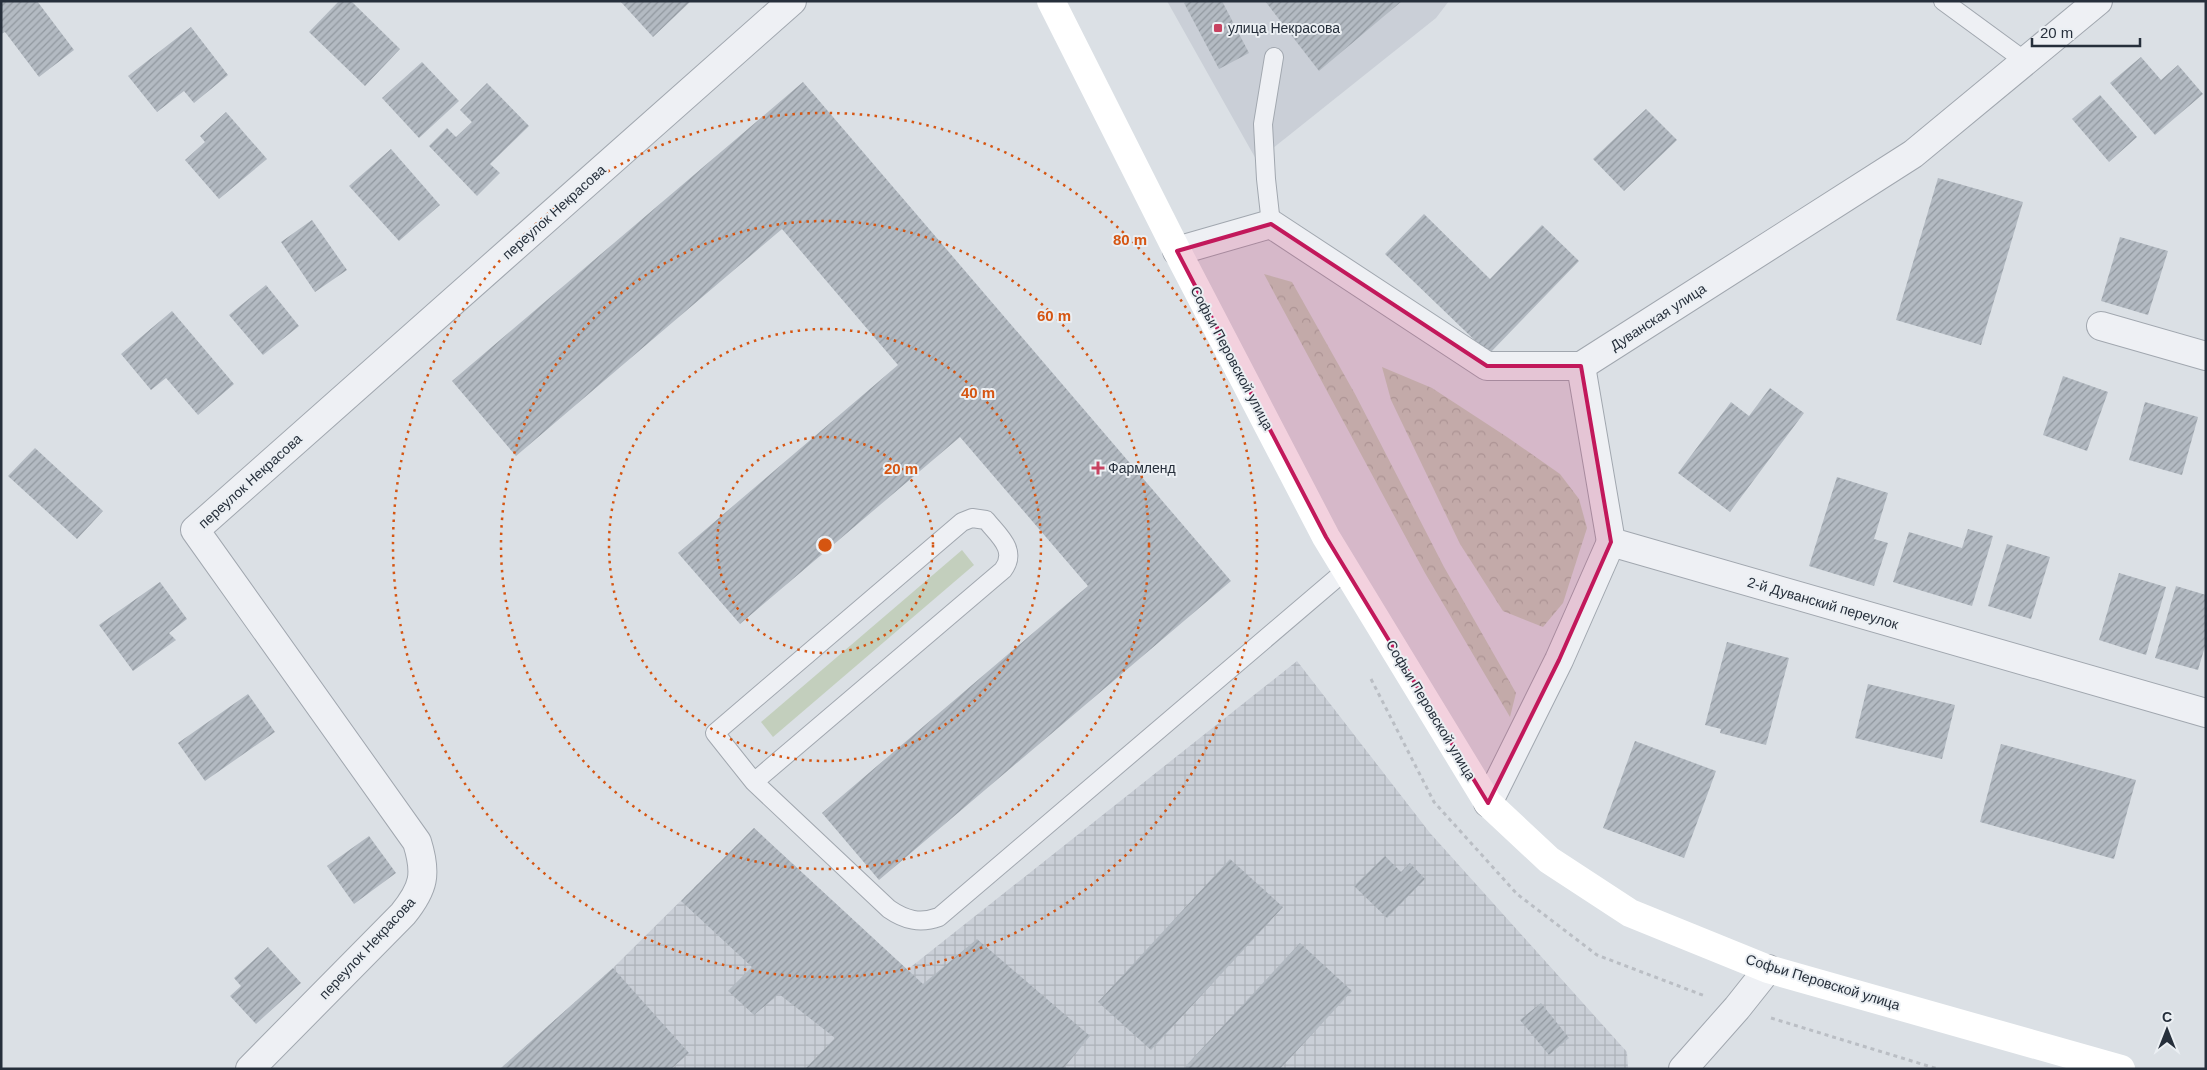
<svg xmlns="http://www.w3.org/2000/svg" width="2207" height="1070" font-family="Arial,sans-serif">
<style>
.built{fill:#cacfd7}
.industrial{fill:url(#industrial-grid)}
.forest{fill:url(#forest-crowns)}
.park{fill:#c3cfbd}
.building{fill:url(#building-hatch)}
.lines{fill:none;stroke-linecap:round;stroke-linejoin:round}
.service-casing{stroke:#a1a7af;stroke-width:20}
.minor-casing{stroke:#a1a7af;stroke-width:30}
.path{stroke:#babec4;stroke-width:3;stroke-dasharray:4 4;stroke-linecap:butt}
.service{stroke:#eef0f4;stroke-width:18}
.minor{stroke:#eef0f4;stroke-width:28}
.secondary{stroke:#fff;stroke-width:28}
.marked{fill:#c2185b;fill-opacity:0.2;stroke:#c2185b;stroke-width:4;stroke-linejoin:round}
.ring{fill:none;stroke:#d55511;stroke-width:2.5;stroke-dasharray:2.5 5}
.poi-dot{fill:#c84261;stroke:#ebeff3;stroke-width:2}
.labels{text-anchor:middle;dominant-baseline:central;stroke-width:4;stroke-linejoin:round;paint-order:stroke}
.poi-label{font-size:14px;fill:#262f3b;stroke:#ebeff3;text-anchor:start}
.street-label{font-size:14px;fill:#262f3b;stroke:#ebeff3}
.centre{fill:#d55511;stroke:#ebeff3;stroke-width:2.5}
.ring-label{font-size:15px;text-anchor:middle;font-weight:bold;fill:#d55511;stroke:#ebeff3;stroke-width:4;stroke-linejoin:round;paint-order:stroke}
</style>
<defs>
<pattern id="industrial-grid" width="8" height="8" patternUnits="userSpaceOnUse" patternTransform="scale(1.25)"><rect width="8" height="8" fill="#cacfd7"/><path d="M0 4h8M4 0v8" fill="none" stroke="#adb2b9"/></pattern>
<pattern id="forest-crowns" width="20" height="18" patternUnits="userSpaceOnUse" patternTransform="scale(1.25)"><rect width="20" height="18" fill="#c3cfbd"/><path d="M2 6a3 3 0 1 1 6 0M12 15a3 3 0 1 1 6 0" fill="none" stroke="#a7b2a3"/></pattern>
<pattern id="building-hatch" width="6" height="6" patternUnits="userSpaceOnUse" patternTransform="scale(1.25)"><rect width="6" height="6" fill="#b3bac2"/><path d="M-1 1l2-2M0 6l6-6M5 7l2-2" fill="none" stroke="#91989f"/></pattern>
</defs>
<rect width="100%" height="100%" fill="#dbe0e5"/>
<path class="built" d="M1167,1h282l-13,17 -179,143z"/>
<path class="industrial" d="M1297,661l133,172 197,219 1,17h-1128l113,-101 141,-140 153,142z"/>
<g class="forest">
<path d="M1264,274l28,8 63,112 89,173 72,126 -6,24 -85,-144z"/>
<path d="M1382,367l50,21 75,49 53,37 19,25 8,29 -24,75 -20,24 -40,-16 -43,-67 -69,-144z"/>
</g>
<path class="park" d="M962,550l12,15 -201,172 -12,-15z"/>
<g class="building">
<path d="M1,1h36l37,49 -35,27 -34,-45 -4,2z"/>
<path d="M339,1h12l49,48 -35,37 -56,-54z"/>
<path d="M620,1h71l-38,36z"/>
<path d="M1187,1h35l27,52 -30,16 -35,-66z"/>
<path d="M1265,1h137l-83,70z"/>
<path d="M191,27l37,48 -34,28 -10,-12 -27,21 -29,-36z"/>
<path d="M2141,57l20,23 17,-15 25,29 -48,41 -45,-52z"/>
<path d="M422,62l37,39 -40,37 -37,-40z"/>
<path d="M803,82l428,499 -352,299 -57,-67 266,-227 -128,-149 -220,187 -62,-71 220,-188 -116,-136 -266,227 -64,-75z"/>
<path d="M487,83l42,43 -39,38 10,9 -23,23 -48,-50 18,-18 9,9 16,-15 -12,-12z"/>
<path d="M2100,95l37,42 -28,25 -37,-43z"/>
<path d="M1646,109l31,31 -53,51 -31,-32z"/>
<path d="M226,112l41,47 -48,40 -34,-39 20,-18 -5,-6z"/>
<path d="M391,149l49,56 -41,36 -50,-55z"/>
<path d="M1938,178l85,24 -42,143 -85,-25z"/>
<path d="M1424,214l66,65 52,-54 37,36 -90,93 -104,-100z"/>
<path d="M312,220l35,50 -32,22 -34,-50z"/>
<path d="M2120,237l48,14 -20,64 -47,-14z"/>
<path d="M266,285l33,41 -36,29 -34,-40z"/>
<path d="M172,311l62,73 -36,31 -32,-37 -15,12 -30,-36z"/>
<path d="M2063,376l45,16 -21,59 -44,-16z"/>
<path d="M1770,388l34,25 -74,99 -52,-39 53,-71 18,14z"/>
<path d="M2145,402l53,15 -16,58 -53,-15z"/>
<path d="M35,448l68,63 -26,28 -69,-63z"/>
<path d="M1837,477l51,16 -14,46 14,4 -14,43 -65,-20z"/>
<path d="M1968,529l25,7 -21,70 -79,-24 16,-50 53,16z"/>
<path d="M2007,544l43,13 -19,62 -43,-13z"/>
<path d="M2119,573l47,14 -20,68 -47,-15z"/>
<path d="M160,582l27,37 -18,14 7,7 -43,31 -34,-46z"/>
<path d="M2176,586l30,9v48l-8,27 -43,-12z"/>
<path d="M1727,642l62,16 -23,87 -46,-12 1,-4 -16,-4z"/>
<path d="M1868,684l87,21 -13,54 -87,-21z"/>
<path d="M248,694l27,38 -70,49 -27,-38z"/>
<path d="M1635,741l81,30 -32,87 -81,-30z"/>
<path d="M2001,744l135,36 -22,79 -134,-37z"/>
<path d="M754,828l169,156 54,-45 113,97 -27,33h-258l30,-31 -56,-44 -25,21 -26,-24 24,-24 -71,-66z"/>
<path d="M369,836l27,37 -42,31 -27,-38z"/>
<path d="M1385,856l16,16 9,-9 15,16 -38,39 -33,-32z"/>
<path d="M1230,859l53,48 -132,143 -53,-48z"/>
<path d="M1300,943l52,48 -72,78h-97z"/>
<path d="M268,947l33,36 -45,41 -26,-28 11,-10 -7,-8z"/>
<path d="M613,968l76,85 -18,16h-171z"/>
<path d="M1541,1003l28,35 -20,17 -29,-35z"/>
</g>
<g class="lines">
<g class="service-casing">
<g id="service">
<path d="M1943,1l82,60"/>
<path d="M1271,224l-5,-45 -3,-55 11,-67"/>
<path d="M754,782l-39,-49 247,-211 10,-4 14,2c12,15 32,30 17,50l-249,212 135,127c16,11 31,15 50,8l407,-347"/>
</g>
</g>
<g class="minor-casing">
<g id="minor">
<path d="M1177,251l94,-27 216,142h94l332,-212 185,-153"/>
<path d="M2101,326l105,30"/>
<path d="M1581,366l30,176 595,171"/>
<path d="M1488,803l71,-143 52,-118"/>
<path d="M250,1069l153,-155c21,-26 24,-40 14,-72l-222,-312 597,-529"/>
<path d="M1683,1069l54,-61 31,-39"/>
</g>
</g>
<g class="path">
<path d="M1371,679l63,123 83,92 80,61 108,41"/>
<path d="M1771,1018l167,51"/>
</g>
<use href="#service" class="service"/>
<use href="#minor" class="minor"/>
<path class="secondary" d="M1051,1l126,250 149,286 162,266 61,57 81,53 138,56 353,100"/>
</g>
<path class="marked" d="M1271,224l216,142h94l30,176 -52,118 -71,143 -162,-266 -149,-286z"/>
<g class="ring">
<circle cx="825" cy="545" r="108"/>
<circle cx="825" cy="545" r="216"/>
<circle cx="825" cy="545" r="324"/>
<circle cx="825" cy="545" r="432"/>
</g>
<g class="poi-dot">
<rect x="1213" y="23" width="10" height="10" rx="2.5"/>
<path d="M1095.5 460.5h5v5h5v5h-5v5h-5v-5h-5v-5h5z"/>
</g>
<g class="labels">
<g class="poi-label">
<text x="1228" y="28">улица Некрасова</text>
<text x="1108" y="468">Фармленд</text>
</g>
<g class="street-label">
<text transform="translate(554 212) rotate(-42)">переулок Некрасова</text>
<text transform="translate(1658 317) rotate(-33)">Дуванская улица</text>
<text transform="translate(1232 358) rotate(62)">Софьи Перовской улица</text>
<text transform="translate(250 481) rotate(-42)">переулок Некрасова</text>
<text transform="translate(1823 603) rotate(16)">2-й Дуванский переулок</text>
<text transform="translate(1431 710) rotate(59)">Софьи Перовской улица</text>
<text transform="translate(367 948) rotate(-47)">переулок Некрасова</text>
<text transform="translate(1823 982) rotate(17)">Софьи Перовской улица</text>
</g>
</g>
<circle cx="825" cy="545" r="8" class="centre"/>
<g class="ring-label">
<text x="1130" y="245">80 m</text>
<text x="1054" y="321">60 m</text>
<text x="978" y="398">40 m</text>
<text x="901" y="474">20 m</text>
</g>
<rect width="2207" height="1070" fill="none" stroke="#262f3b" stroke-width="5"/>
<g transform="translate(2167 1030)" stroke="#ebeff3" stroke-width="4" paint-order="stroke">
<path d="M0-4L9 19L0 12L-9 19Z" fill="#262f3b"/>
<text y="-8" font-size="14" font-weight="bold" text-anchor="middle" fill="#262f3b">С</text>
</g>
<path d="M2032 38v8h108v-8" fill="none" stroke="#262f3b" stroke-width="2.5"/>
<text x="2040" y="38" font-size="15" fill="#262f3b" stroke="#ebeff3" stroke-width="4" paint-order="stroke">20 m</text>
</svg>
